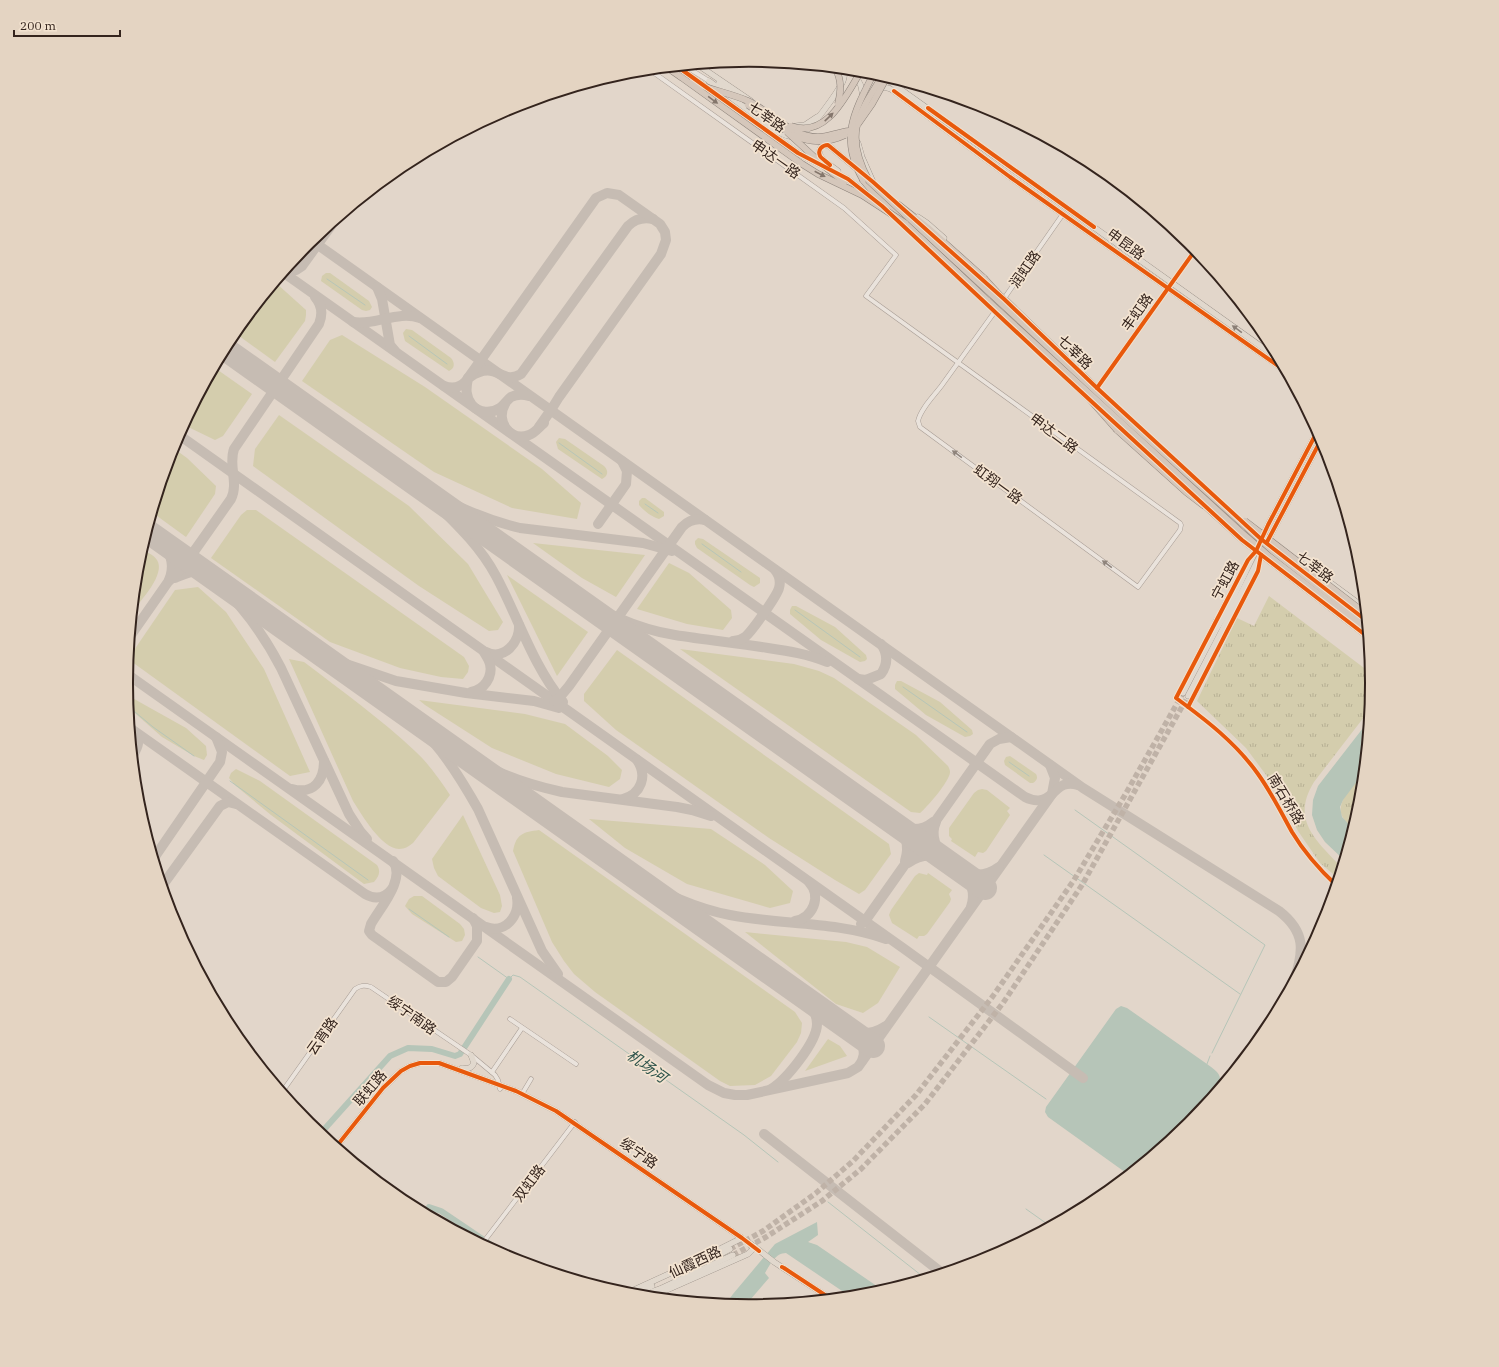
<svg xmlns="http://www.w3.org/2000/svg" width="1499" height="1367" font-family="'IBM Plex Serif','Noto Sans SC',serif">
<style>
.grass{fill:#d4cdad}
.park{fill:url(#park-tufts)}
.water{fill:#b6c5b8}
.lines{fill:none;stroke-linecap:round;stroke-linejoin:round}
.stream{stroke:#b6c5b8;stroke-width:1}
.river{stroke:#b6c5b8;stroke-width:6}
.taxiway{stroke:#c6bcb3;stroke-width:10}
.runway{stroke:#c6bcb3;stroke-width:24}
.major-tunnel{stroke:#bfb2a7;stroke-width:5.5;stroke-dasharray:5.5 3;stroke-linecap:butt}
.minor-casing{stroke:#a79c94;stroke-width:5}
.major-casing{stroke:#8c827a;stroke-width:6}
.highway-casing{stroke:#8c827a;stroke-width:7}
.minor{stroke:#eae3dc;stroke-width:4}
.major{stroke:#e1d8cd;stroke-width:5.5}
.highway{stroke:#d5c7bb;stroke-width:6}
.highway-bridge-casing{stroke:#8c827a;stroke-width:7;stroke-linecap:butt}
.highway-bridge{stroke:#d5c7bb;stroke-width:6}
.cycleway-casing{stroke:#f3e3d0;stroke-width:6}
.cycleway{stroke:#e8590c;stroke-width:4}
.oneway{fill:#84766c}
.oneway2{fill:#8a7e75}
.oneway3{fill:#8f847c}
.labels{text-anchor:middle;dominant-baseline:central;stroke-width:3.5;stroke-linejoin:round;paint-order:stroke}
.street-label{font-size:14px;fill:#34241d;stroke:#f3e3d0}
.water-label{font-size:15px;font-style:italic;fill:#2d534a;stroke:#f3e3d0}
.rim{fill:none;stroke:#34241d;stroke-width:2}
</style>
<defs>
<pattern id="park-tufts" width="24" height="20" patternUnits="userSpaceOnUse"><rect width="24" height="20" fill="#d4cdad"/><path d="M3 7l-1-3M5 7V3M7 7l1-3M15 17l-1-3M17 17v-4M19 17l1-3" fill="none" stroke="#b7b094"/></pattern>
</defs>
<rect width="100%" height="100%" fill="#e2d6ca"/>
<g class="grass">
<path d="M326,273h4l39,28 3,6 -2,3 -4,1 -4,-1 -41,-29 1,-5z"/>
<path d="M276,283l30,27v5l-1,6 -30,41 -40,-29z"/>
<path d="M406,329l6,1 39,28c4,5 4,10 -2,13l-44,-30 -2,-8z"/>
<path d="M342,335l83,52 117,82 39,34 -4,16 -65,-11 -78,-36 -132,-91 28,-41z"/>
<path d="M215,368l37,26 -29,42 -8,4 -31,-15z"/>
<path d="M279,415l130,91 59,58 35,58 -5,8 -9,1 -70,-45 -166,-120 2,-17z"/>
<path d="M559,438l6,1 39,27c5,5 4,10 -2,13l-44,-30 -2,-7z"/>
<path d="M173,448l14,10 29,28 -1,8 -29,43 -33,-24z"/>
<path d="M642,498h3l19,14v4l-5,3c-7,-2 -15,-8 -20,-14v-4z"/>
<path d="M247,510h9l208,147 5,9 -1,6 -5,7 -22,-2 -41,-9 -70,-26 -119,-84 30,-43z"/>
<path d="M698,538l5,1 57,39v5l-6,4 -4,-2 -53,-37 -2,-4v-3z"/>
<path d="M533,543l112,12 -29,42 -34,-19z"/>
<path d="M142,549c4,3 12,6 15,11 9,14 -16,40 -24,51l5,-49z"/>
<path d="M669,563l20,10 42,37 1,8 -9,12 -36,-6 -50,-15z"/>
<path d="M507,575l81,57 -31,44z"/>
<path d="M198,587l28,25 38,57 46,103 -20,4 -162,-117 47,-69z"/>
<path d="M792,606h4l39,21 31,28 1,4 -2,2 -5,1 -39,-22 -31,-26v-4z"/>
<path d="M680,649l114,15 25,7 15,7 82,57 32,31c1,2 2,4 2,6 0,9 -23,35 -30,41l-9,-1z"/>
<path d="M617,650l272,194 2,10 -26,36 -6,4 -24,-14 -66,-42 -153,-108 -32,-29v-7z"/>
<path d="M289,659l15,3c38,29 77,57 112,90 13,12 24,28 34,43l-37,48c-4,3 -8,6 -14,6 -18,-1 -37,-34 -46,-48z"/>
<path d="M897,681h4l39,21 32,28 1,4 -3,2 -5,1 -39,-22 -31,-26v-4z"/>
<path d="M127,695l59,33 20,18 1,9 -3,5 -10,-4 -32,-19 -34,-30z"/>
<path d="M419,700l106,14 40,10 43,32 14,14 -2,9 -11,8 -53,-13 -64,-26 -67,-43z"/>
<path d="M1010,756l26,18c2,4 1,6 -3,9h-3l-25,-18 -1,-4 2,-4z"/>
<path d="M236,769l24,12 117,84c4,7 2,11 -3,17l-10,2 -93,-69 -35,-29 -7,-8 2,-5z"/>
<path d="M982,789l5,1 23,18 -3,3 3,4 -24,36 -3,2 -5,-1 -3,5 -24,-16 1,-2 -3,-3v-8l25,-35 4,-3z"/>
<path d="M463,815l37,80 2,11 -2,6 -6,1 -13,-5 -43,-32 -4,-8 -2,-9z"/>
<path d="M589,819l122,10 54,36 28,26 -3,12 -20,5 -83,-24 -62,-36z"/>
<path d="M539,830l256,182 7,11 -1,10 -4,9 -26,34 -16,9 -25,1 -10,-5 -125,-89 -21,-18 -10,-13 -12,-19 -39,-91c3,-17 10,-19 26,-21z"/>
<path d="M919,873l8,2 1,-2 24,17 -3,4 2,5 -1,3 -23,32 -3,2h-5l-2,3 -25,-16 -3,-8 2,-5 24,-34z"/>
<path d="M414,896h8l38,28 4,5 1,6 -3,6 -6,1 -44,-28 -7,-8 4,-7z"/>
<path d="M745,932l101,10 21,5 33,20 -22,36 -15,10 -27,-9z"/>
<path d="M828,1039l12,7 7,10 -42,15z"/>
</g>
<g class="park">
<path d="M1269,596l103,78 1,10 -2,24 -57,74c-24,39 3,59 28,86l-3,11 -19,-16 -22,-32 -26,-48 -26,-35 -49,-47 40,-83 17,8z"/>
<path d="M1364,772l-3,33 -7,25c-4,-4 -9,-8 -11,-12 -9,-16 12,-35 21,-46z"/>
</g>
<g class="water">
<path d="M1370,719l-6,53 -21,28 -3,7 2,10 12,13 -10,30 -19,-18 -8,-12 -5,-15 1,-15 5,-14z"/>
<path d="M1121,1006l6,2 80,56c5,4 13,8 13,15l-36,51 -55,45 -81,-58 -3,-5 1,-5 70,-98z"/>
<path d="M817,1222l1,13 -10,7 9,3 67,46 -13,4 -20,2 -65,-44c-11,0 -16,12 -21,20l4,5 -25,29 -19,-2 8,-11 42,-50z"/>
</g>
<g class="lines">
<g class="stream">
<path d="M327,279l38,26"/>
<path d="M409,336l38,28"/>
<path d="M559,443l43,31"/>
<path d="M645,504l13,9"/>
<path d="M702,544l39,28"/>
<path d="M795,610l65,47"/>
<path d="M903,687l64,45"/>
<path d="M129,707l24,20 41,29"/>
<path d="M1009,762l20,14"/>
<path d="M230,781l138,99"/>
<path d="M1075,810l190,135 -53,108"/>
<path d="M1044,855l196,139"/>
<path d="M409,909l40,28"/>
<path d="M478,957l31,22 4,-4 7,2 224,158 34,27"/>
<path d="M929,1017l117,82"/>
<path d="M1207,1064l3,-8"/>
<path d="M1124,1179l4,-5"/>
<path d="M828,1202l98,77"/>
<path d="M1026,1209l24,17"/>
</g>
<g class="river">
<path d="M320,1134l70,-78 18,-8 24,1 23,7 5,-2 49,-75"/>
<path d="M429,1207l12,4 74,50"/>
</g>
<g class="taxiway">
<path d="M311,240l772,548 196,123c27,21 25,40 15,70"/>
<path d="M285,271l11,-1 6,-4 31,-43"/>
<path d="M284,273l741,524c10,5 18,5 27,-3l3,-16 -5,-13"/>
<path d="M377,287l5,12 8,46 5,6"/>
<path d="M353,322c22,4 45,-12 67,-4"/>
<path d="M470,377c27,-18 31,9 51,-3l107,-148c7,-7 16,-9 25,-7"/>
<path d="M468,378c-2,10 -3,18 4,27 7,8 19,9 28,3 4,-3 7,-8 11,-11 6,-3 12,-3 18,-1"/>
<path d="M444,386c9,3 16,2 22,-5l130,-183 11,-5 12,2 41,29 5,8 1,8 -5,14 -102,143 -8,13 -12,17"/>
<path d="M505,404c-10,17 5,38 24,31 6,-2 10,-8 15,-12"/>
<path d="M179,435l724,513 180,130"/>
<path d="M415,484c34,19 67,35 105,44l123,15 29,8"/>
<path d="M427,495c25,25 52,49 69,81 22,41 37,90 67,126"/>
<path d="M598,524l28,-40 1,-13 -5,-10"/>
<path d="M162,542c9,11 13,24 7,38"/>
<path d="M175,578c9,-4 19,-9 29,-5 6,2 10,7 15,11 25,24 46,53 62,84l68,146 11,17 7,8"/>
<path d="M564,589c34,21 71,40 111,46 31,5 62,8 93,13 20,3 40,6 59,14"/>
<path d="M131,635l37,-53 10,-10 10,-12 43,-61c8,-16 -3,-33 3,-50l85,-125c4,-10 3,-19 -4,-27"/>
<path d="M302,641l41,22 53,18 70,12 68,8 25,7"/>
<path d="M733,641c5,0 8,-1 12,-4 7,-6 32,-41 34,-49 2,-7 0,-13 -4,-18"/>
<path d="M486,652c18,9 34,-10 33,-27"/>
<path d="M127,674l581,411 16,8 11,2h12l101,-22 10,-6 194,-273c8,-8 14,-13 26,-9"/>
<path d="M858,679l8,1 15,-6c7,-10 7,-20 0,-30"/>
<path d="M471,692c13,-2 22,-15 19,-28 -1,-5 -4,-8 -6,-12"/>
<path d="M554,701l5,-3 10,-12 113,-159c7,-7 14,-9 23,-7"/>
<path d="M390,704c16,12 32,25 45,40 17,20 30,42 43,65l64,142 16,23"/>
<path d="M130,728l235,166c10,6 20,4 27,-5"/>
<path d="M449,745c16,9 32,19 50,27 20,9 41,15 63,20l115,15 15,3 19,6"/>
<path d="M133,755c5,-8 8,-15 1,-23"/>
<path d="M292,789c22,6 32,-9 32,-28"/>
<path d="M623,799c18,-5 25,-23 14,-39"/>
<path d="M936,822c-6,13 0,27 9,37"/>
<path d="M894,823c12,11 16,22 11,38"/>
<path d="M897,825c13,6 25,6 36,-3"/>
<path d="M154,858l66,-96 2,-10 -6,-15"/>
<path d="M393,861c13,18 -13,47 -22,63l-2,7 3,4 66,47h8l6,-5 25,-36v-15l-4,-8"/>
<path d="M908,863c12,-9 25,-10 38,-3"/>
<path d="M961,871c10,10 15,21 10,36"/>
<path d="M961,871c14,6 26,5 38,-4"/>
<path d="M629,873c31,19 64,35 101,42 51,10 105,6 156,24"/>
<path d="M162,886l58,-80 8,-4 8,2"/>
<path d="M795,921c18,-3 27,-25 14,-39"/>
<path d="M861,924l4,-3 125,-177 9,-5 12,-2"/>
<path d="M486,927c19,7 34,-11 31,-29"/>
<path d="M850,1030c12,6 25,3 36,-4"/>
<path d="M857,1035c7,8 9,16 5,26"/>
<path d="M771,1089c15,-9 46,-47 46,-65 0,-10 -5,-18 -11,-25"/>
<path d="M764,1134l178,139"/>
</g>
<g class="runway">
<path d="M225,349l760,539"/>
<path d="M147,531l726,515"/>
</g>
<g class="major-tunnel">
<path d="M730,1249l33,-18 53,-38 37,-32 63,-66 77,-99 81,-116 51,-85 58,-102"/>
<path d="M733,1255l33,-18 56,-36 39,-32 64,-65 78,-101 79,-118 106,-189"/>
</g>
<g class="minor-casing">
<g id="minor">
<path d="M685,66l24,15"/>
<path d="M650,70l194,138 52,47 -30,41 314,227 1,2 -1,5 -42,57 -218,-160 -2,-6c3,-13 16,-25 24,-36 18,-25 36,-50 54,-75"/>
<path d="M895,89l6,-8"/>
<path d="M1003,300l60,-86"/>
<path d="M1096,389l100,-140"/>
<path d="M1221,611l27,-51 4,-4"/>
<path d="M1217,619l-41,79c30,22 60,45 82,76 13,18 23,38 34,58 12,20 28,38 45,54"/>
<path d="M1188,707l70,-136 2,-13"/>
<path d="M510,1019l66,45"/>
<path d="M492,1072l30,-44"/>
<path d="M282,1092l73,-103c6,-4 10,-4 16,-2l100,68 24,20 3,5 2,9"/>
<path d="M522,1094l9,-15"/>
<path d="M482,1244l93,-122"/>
</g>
</g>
<g class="major-casing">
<g id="major">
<path d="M698,65l53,36"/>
<path d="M678,67l120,86 23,12"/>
<path d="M853,70l8,16 2,11"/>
<path d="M882,76l398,284"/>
<path d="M709,81l66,49c9,5 17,9 26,5 10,-5 37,-43 42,-54 1,-3 2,-8 1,-12"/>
<path d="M719,83l15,12"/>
<path d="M879,89c6,-2 9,-2 15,2l116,86 277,195"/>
<path d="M796,126l9,-1 12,-8"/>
<path d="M858,143l4,14 11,25"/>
<path d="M832,171l16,8 29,23"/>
<path d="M838,171c-6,-5 -22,-13 -18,-22 2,-4 4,-4 8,-4l30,25"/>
<path d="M918,217l9,6 17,15"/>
<path d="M899,221l17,16"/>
<path d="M938,258l150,140"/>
<path d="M1003,297l94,91"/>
<path d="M1111,419l36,34"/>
<path d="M1200,502l42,38 126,97"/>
<path d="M1267,542l55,-104"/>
<path d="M1328,581l38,28"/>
<path d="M1348,606l19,15"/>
<path d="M1216,621l9,-12"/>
<path d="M1183,693l34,-65 9,-15 42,-88 50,-95"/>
<path d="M1188,696c25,-48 50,-96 74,-144"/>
<path d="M462,1068c6,1 9,1 12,-5l-3,-8"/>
<path d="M336,1147l47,-59 18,-17 9,-5 10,-3h19l77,28 40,20 199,136 19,15 57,37"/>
<path d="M711,1259l19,-10"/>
<path d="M625,1294l59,-27 58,-29"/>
<path d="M631,1295l21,-9"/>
<path d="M640,1296l22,-8 71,-33"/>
<path d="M651,1297l97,-43 7,-7"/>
</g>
</g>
<g class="highway-casing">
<g id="highway">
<path d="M668,68l13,9"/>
<path d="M863,180l10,12 115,109"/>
<path d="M899,205l28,22 57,51"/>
<path d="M1117,430l69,62 17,13"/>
</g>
</g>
<use href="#minor" class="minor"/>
<use href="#major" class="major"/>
<use href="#highway" class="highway"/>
<g class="highway-bridge-casing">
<g id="highway-bridge">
<path d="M835,68c7,12 6,23 3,36"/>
<path d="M883,75c-26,41 -39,60 -14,106l258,239 147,132 93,73"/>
<path d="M681,77l121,87 16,10 44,21 43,28"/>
<path d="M692,82c18,8 38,11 56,19 24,11 42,36 70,36 11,0 20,-5 31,-6"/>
<path d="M748,105l37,25"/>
<path d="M858,124l14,-20 15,-27"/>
<path d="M791,126c36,13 55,-31 70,-55"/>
<path d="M787,132l37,34 20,16"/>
<path d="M793,135c17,8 35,8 52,0"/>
<path d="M863,180c-24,-42 -9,-68 11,-107"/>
<path d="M984,278l21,23"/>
<path d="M988,301l254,232 28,24 98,75"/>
<path d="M1086,395l31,35"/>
<path d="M1245,521l121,93"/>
</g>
</g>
<use href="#highway-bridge" class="highway-bridge"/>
<g class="cycleway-casing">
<g id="cycleway">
<path d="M678,67l120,86 50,26 34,27 159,149 201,185 126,97"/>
<path d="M894,91l116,86 277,195"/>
<path d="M928,108l166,119"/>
<path d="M830,165c-3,-3 -8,-6 -10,-9 -3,-7 3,-11 8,-11l45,37 131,117 93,89 164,151 106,82"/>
<path d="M1097,388l99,-139"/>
<path d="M1318,430l-50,95 -12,26 -8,9 -72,138c30,22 60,45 82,76 13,18 23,38 34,58 12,20 28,38 45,54"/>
<path d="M1267,542l55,-104"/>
<path d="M1188,707l70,-136 3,-16"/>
<path d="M336,1147l47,-59 18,-17 9,-5 10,-3h19l77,28 40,20 186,127 17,13"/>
<path d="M782,1267l2,1 47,31"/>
</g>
</g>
<use href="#cycleway" class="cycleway"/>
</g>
<defs><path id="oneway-solid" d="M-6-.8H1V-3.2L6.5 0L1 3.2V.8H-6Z"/></defs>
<g class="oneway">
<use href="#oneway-solid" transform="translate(713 100) rotate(36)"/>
<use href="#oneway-solid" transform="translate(829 117) rotate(-44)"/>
<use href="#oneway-solid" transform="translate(820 174) rotate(27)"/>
</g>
<use class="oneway2" href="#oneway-solid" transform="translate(1237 329) rotate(-144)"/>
<g class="oneway3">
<use href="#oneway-solid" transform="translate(957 454) rotate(-144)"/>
<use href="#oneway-solid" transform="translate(1107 564) rotate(-144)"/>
</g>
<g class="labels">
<g class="street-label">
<text transform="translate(767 117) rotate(35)">七莘路</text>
<text transform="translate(776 159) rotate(35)">申达一路</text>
<text transform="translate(1126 244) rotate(36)">申昆路</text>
<text transform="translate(1025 269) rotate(-55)">润虹路</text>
<text transform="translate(1137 312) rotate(-54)">丰虹路</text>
<text transform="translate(1075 352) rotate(44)">七莘路</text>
<text transform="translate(1054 433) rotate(37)">申达二路</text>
<text transform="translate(998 484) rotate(36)">虹翔一路</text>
<text transform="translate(1315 567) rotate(37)">七莘路</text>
<text transform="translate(1225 580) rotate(-62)">宁虹路</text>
<text transform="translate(1286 799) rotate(59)">南石桥路</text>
<text transform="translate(412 1015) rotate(35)">绥宁南路</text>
<text transform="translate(322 1036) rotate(-55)">云宵路</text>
<text transform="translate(370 1088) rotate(-49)">联虹路</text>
<text transform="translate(639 1153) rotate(35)">绥宁路</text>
<text transform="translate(529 1183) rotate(-53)">双虹路</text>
<text transform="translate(695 1262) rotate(-25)">仙霞西路</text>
</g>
<g class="water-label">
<text transform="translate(647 1066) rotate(35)">机场河</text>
</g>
</g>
<path d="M0 0H1499V1367H0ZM133 683a616 616 0 1 1 1232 0a616 616 0 1 1-1232 0Z" fill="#e4d4c2" fill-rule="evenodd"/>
<path class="rim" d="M133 683a616 616 0 1 1 1232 0a616 616 0 1 1-1232 0Z"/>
<path d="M14 30v6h106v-6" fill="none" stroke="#34241d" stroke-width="2"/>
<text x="20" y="30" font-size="12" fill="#34241d" stroke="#f3e3d0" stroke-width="3" paint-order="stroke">200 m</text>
</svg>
